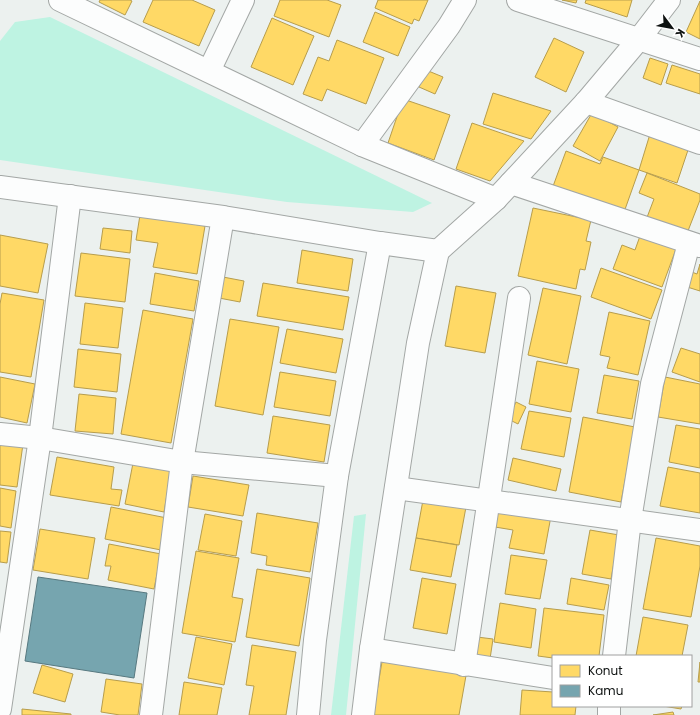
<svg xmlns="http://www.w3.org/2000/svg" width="700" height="715" font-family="Poppins,sans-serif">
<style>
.green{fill:#bef3e2}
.homes{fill:#ffd966;stroke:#b79d4c}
.public{fill:#76a5af;stroke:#577980}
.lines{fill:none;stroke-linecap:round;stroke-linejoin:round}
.minor-casing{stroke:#a3a7a5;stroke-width:24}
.minor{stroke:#fcfdfd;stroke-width:22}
</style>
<rect width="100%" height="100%" fill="#ecf1ef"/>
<g class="green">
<path d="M50,17l382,186 -19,9 -126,-10 -287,-42v-119l15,-19z"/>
<path d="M366,514l-20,201h-15l23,-199z"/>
</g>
<g class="homes">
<path d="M100,0h30l2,1 -7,14 -26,-13z"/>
<path d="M153,0h39l23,10 -16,36 -56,-24z"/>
<path d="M280,0h47l14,5 -12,32 -55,-21z"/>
<path d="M378,0h50l-9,21 -5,-2 -2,5 -37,-16z"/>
<path d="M562,0h15l-1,3z"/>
<path d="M586,0h46l-5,17 -42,-14z"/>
<path d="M700,1v38l-14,-7z"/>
<path d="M375,12l35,15 -12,29 -35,-14z"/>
<path d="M272,18l42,18 -21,49 -42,-18z"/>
<path d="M554,38l30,14 -18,40 -31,-15z"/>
<path d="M337,40l47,18 -18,46 -39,-15 -5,12 -19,-7 15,-37 11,4z"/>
<path d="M650,58l18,6 -7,21 -18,-7z"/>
<path d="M672,65l28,9v20l-34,-11z"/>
<path d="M426,70l17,7 -8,17 -16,-7z"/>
<path d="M493,93l58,18 -20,28 -48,-15z"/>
<path d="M403,99l47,16 -16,45 -46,-17z"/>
<path d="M592,113l26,14 -18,34 -27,-15z"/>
<path d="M472,123l52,18 -34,40 -34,-12z"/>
<path d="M650,134l39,13 -12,36 -38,-13z"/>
<path d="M566,151l34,13 3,-7 36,13 -16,45 -71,-26z"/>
<path d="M647,173l53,21v6l-14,36 -40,-16 8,-21 -15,-6z"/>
<path d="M533,208l58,12 -5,21 5,1 -6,28 -5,-1 -4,20 -58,-13z"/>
<path d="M140,215l65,11 -8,48 -44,-7 5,-24 -22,-3z"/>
<path d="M103,228l29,3 -2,22 -30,-4z"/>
<path d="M0,235l48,9 -10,49 -38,-7z"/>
<path d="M640,236l36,13 -14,38 -49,-18 9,-24 13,5z"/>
<path d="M302,250l51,9 -5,32 -51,-8z"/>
<path d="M81,253l49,6 -5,43 -50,-6z"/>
<path d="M700,264v27l-16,-5 5,-15 8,3z"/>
<path d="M601,268l61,22 -11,29 -60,-22z"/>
<path d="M155,273l44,8 -5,30 -44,-7z"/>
<path d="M223,277l21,4 -4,21 -21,-4z"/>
<path d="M263,283l86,14 -6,33 -86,-14z"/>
<path d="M456,286l40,7 -11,60 -40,-7z"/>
<path d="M543,288l38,8 -14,68 -39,-9z"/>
<path d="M2,293l42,7 -13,77 -31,-5v-68z"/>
<path d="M85,303l38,5 -5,40 -38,-4z"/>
<path d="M143,310l50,9 -22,124 -50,-9z"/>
<path d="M609,312l41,9 -12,54 -31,-7 3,-11 -10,-2z"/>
<path d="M230,319l49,8 -16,88 -48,-9z"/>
<path d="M287,329l56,10 -7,34 -56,-10z"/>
<path d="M681,348l19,6v28l-28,-10z"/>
<path d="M78,349l43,5 -4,38 -43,-5z"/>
<path d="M537,361l42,8 -8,43 -42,-8z"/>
<path d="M280,372l56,9 -6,35 -56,-9z"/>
<path d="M604,375l35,6 -7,38 -35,-6z"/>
<path d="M0,377l35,7 -8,39 -27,-6z"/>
<path d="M665,377l35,7v40l-42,-7z"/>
<path d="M79,394l37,4 -3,36 -38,-3z"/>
<path d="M516,402l10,5 -8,17 -10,-5z"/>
<path d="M529,411l42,7 -7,39 -43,-8z"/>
<path d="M273,416l57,9 -6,37 -57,-9z"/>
<path d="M583,417l52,10 -14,75 -52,-10z"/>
<path d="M676,425l24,4v39l-31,-6z"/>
<path d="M0,440l23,4 -6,43 -17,-2z"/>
<path d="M57,457l57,10 -3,22 11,1 -3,16 -69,-11z"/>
<path d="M134,458l38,7 -8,47 -39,-8z"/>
<path d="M513,458l48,11 -5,22 -48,-11z"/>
<path d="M668,467l32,6v40l-40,-7z"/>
<path d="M193,476l56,9 -6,31 -55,-9z"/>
<path d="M0,488l16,3 -5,37 -11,-2z"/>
<path d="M423,500l43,7 -7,38 -43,-7z"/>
<path d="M111,507l56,11 -6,32 -56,-11z"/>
<path d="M498,507l53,9 -7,38 -35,-6 4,-18 -18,-3z"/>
<path d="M257,513l61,10 -8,49 -44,-7 1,-9 -16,-3z"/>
<path d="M205,514l37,7 -6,35 -38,-6z"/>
<path d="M40,529l55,9 -7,41 -55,-9z"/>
<path d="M590,530l29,5 -8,44 -29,-5z"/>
<path d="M0,531l11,1 -4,31 -7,-1z"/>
<path d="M416,538l41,7 -6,32 -41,-7z"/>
<path d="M656,538l44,8v20l-9,51 -48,-8z"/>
<path d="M109,544l52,10 -7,35 -46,-9 3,-14h-6z"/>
<path d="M196,551l43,7 -7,39 11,2 -8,43 -53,-9z"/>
<path d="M511,555l36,5 -7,39 -35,-5z"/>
<path d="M257,569l53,9 -11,68 -53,-9z"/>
<path d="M422,578l34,6 -9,50 -34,-6z"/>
<path d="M571,578l38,7 -5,25 -37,-6z"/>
<path d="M500,603l36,6 -5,39 -37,-6z"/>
<path d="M544,608l60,7 -5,41h-46v2l-15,-2z"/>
<path d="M643,617l45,8 -6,31h-46z"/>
<path d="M196,637l36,7 -8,41 -36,-7z"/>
<path d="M477,637l16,2 -3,20 -16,-3z"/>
<path d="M252,645l44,7 -10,63h-37l5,-29 -8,-1z"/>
<path d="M383,656l84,14 -8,45h-86z"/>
<path d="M700,662v20h-2z"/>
<path d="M42,665l31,9 -8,28 -32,-9z"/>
<path d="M106,679l36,5 -4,31h-18l-19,-3z"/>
<path d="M184,682l38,6 -5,27h-38z"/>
<path d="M522,690l31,2v14h23l-1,9h-55z"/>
<path d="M663,706h19l-1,3z"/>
<path d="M22,709l49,5v1h-49z"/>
<path d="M673,712l1,3h-21z"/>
</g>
<path class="public" d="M38,577l109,16 -13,85 -109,-17z"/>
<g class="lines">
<g class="minor-casing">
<g id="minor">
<path d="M60,0l302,145 134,54"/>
<path d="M518,0l182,59"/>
<path d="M209,71l34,-71"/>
<path d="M586,102l114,41"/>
<path d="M362,145l87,-119 16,-26"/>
<path d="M511,183l189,63"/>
<path d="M0,187l223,30 157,26 58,8 58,-52 90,-97 53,-63 30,-39"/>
<path d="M0,434l40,4 142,24 155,14"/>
<path d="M396,488l304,42"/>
<path d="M371,649l182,29"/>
<path d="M614,656l16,-136 22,-136 37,-141"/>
<path d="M464,665l55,-367"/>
<path d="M0,709l40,-271 30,-242"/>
<path d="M151,715l31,-253 41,-245"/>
<path d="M308,715l7,-75 22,-164 43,-233"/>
<path d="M363,715l8,-66 47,-306 20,-92"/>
<path d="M609,715v-9"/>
</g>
</g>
<use href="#minor" class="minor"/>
</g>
<rect x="552" y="655" width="140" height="52" fill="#ffffff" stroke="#9fa0a0"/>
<rect x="560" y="665" width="20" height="12" fill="#ffd966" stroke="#9fa0a0"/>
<text x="588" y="675" font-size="12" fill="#0e1211">Konut</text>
<rect x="560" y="685" width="20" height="12" fill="#76a5af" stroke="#9fa0a0"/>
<text x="588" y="695" font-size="12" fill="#0e1211">Kamu</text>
<g transform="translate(672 28) rotate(122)" stroke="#ffffff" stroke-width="3" paint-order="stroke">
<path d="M0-3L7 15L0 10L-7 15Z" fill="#0e1211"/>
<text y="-6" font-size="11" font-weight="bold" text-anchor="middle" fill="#0e1211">K</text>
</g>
</svg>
